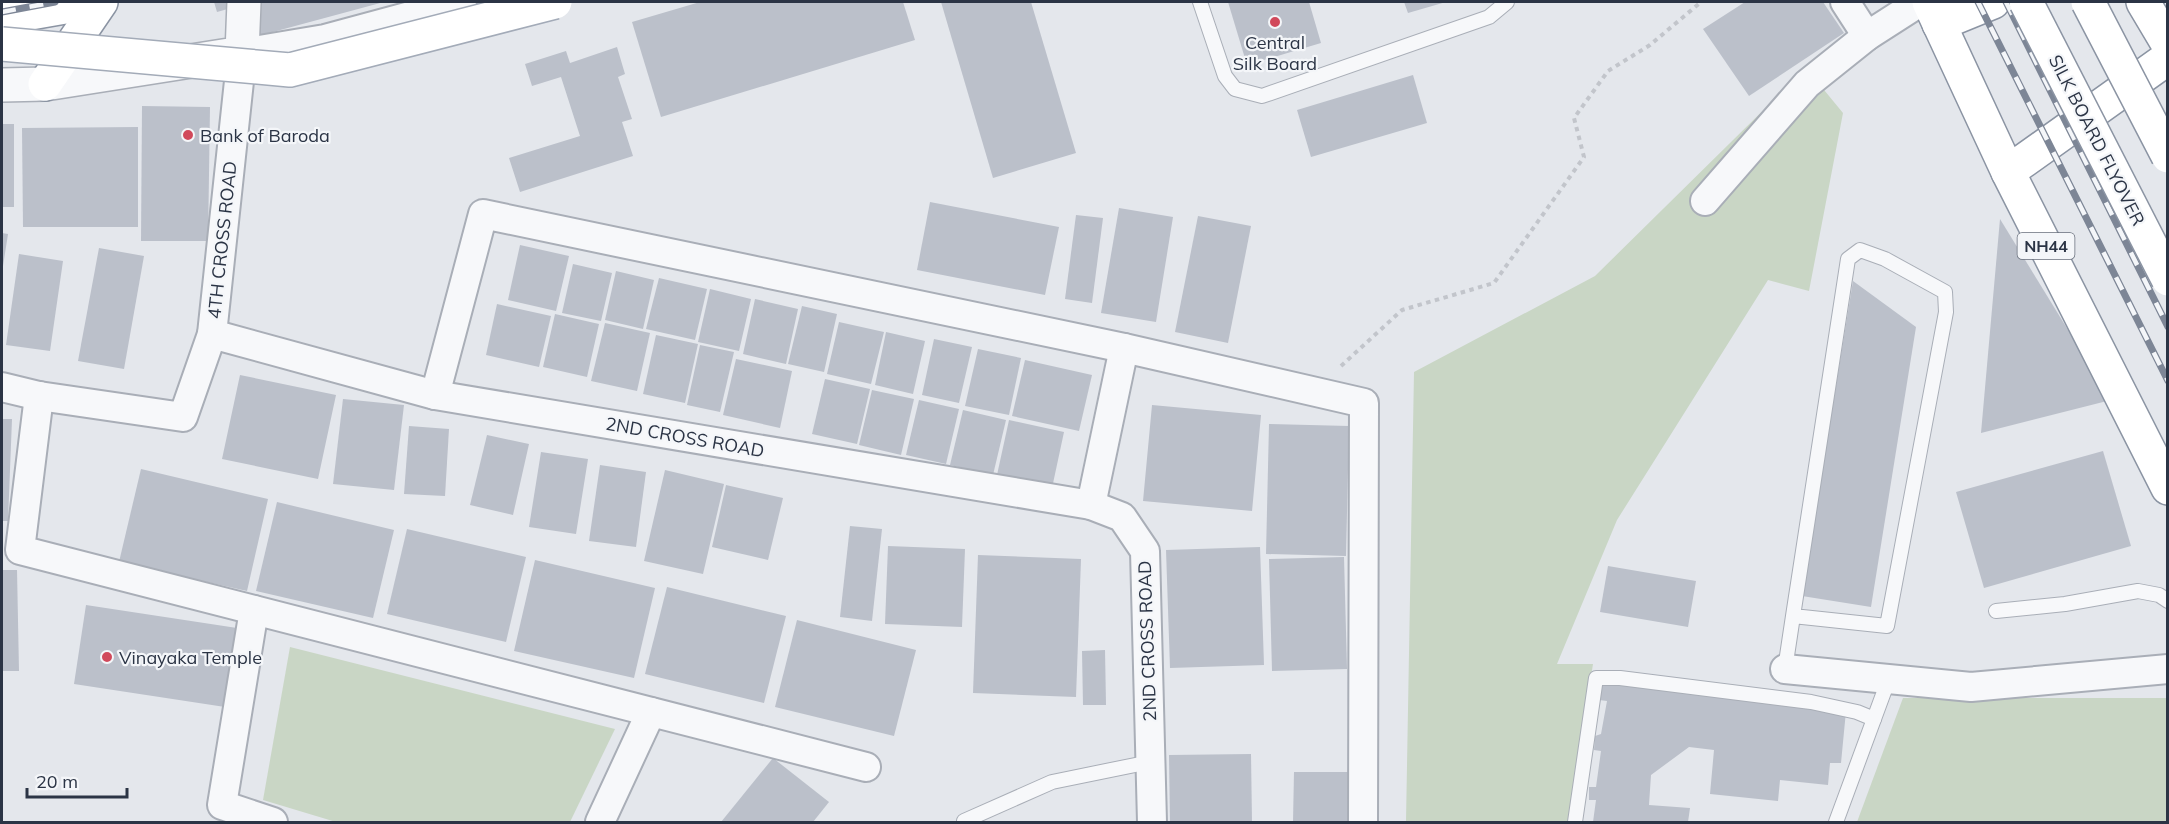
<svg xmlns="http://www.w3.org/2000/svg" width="2169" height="824" font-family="Mulish,sans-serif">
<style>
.green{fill:#c9d6c5}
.building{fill:#bbc0ca}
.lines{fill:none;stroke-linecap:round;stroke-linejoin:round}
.service-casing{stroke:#a9aeb7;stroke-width:16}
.minor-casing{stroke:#a9aeb7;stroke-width:32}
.tertiary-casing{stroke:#a9aeb7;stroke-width:36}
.trunk-casing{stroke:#8b94a3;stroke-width:36}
.path{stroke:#c2c5cb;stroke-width:4;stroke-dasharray:4.5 4.5;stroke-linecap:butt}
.service{stroke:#f7f8fa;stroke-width:14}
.minor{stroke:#f7f8fa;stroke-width:28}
.tertiary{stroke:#f7f8fa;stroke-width:33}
.trunk{stroke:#fff;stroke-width:33}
.rail-casing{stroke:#7d8696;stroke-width:7}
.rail{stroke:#f4f6f9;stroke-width:4.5;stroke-dasharray:14;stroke-linecap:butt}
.primary-bridge-casing{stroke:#a3abb8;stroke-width:36;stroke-linecap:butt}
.trunk-bridge-casing{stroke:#8b94a3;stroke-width:36;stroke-linecap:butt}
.primary-bridge{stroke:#fff;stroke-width:33}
.trunk-bridge{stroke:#fff;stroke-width:33}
.poi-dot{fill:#d1495b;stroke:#f4f6f9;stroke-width:2}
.labels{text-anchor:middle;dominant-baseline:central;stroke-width:4.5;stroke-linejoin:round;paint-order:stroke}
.shield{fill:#f4f6f9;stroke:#676e7b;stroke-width:1.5}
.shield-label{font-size:16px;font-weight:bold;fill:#2b3445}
.poi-label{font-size:18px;fill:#2b3445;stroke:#f4f6f9;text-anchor:start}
.street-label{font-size:18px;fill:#2b3445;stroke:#f4f6f9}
</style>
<rect width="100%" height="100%" fill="#e4e7ec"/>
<g class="green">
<path d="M1806,68l37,45 -34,178 -41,-11 -151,240 -60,144h36l-25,158h-162l8,-450 181,-96z"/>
<path d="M290,647l325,82 -45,93h-234l-73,-22z"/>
<path d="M1903,698h264v124h-310z"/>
</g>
<g class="building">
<path d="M214,2h170l-126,34 -9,-33 -32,9z"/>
<path d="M700,2h203l12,38 -254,77 -29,-95z"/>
<path d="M941,2h90l45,151 -83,25z"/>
<path d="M1228,2h81l12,41 -74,22z"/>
<path d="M1404,2h42l-38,11z"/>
<path d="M1745,2h78l21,31 -95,63 -46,-67z"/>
<path d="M617,47l8,27 -7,3 14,42 -10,3 11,34 -113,36 -11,-34 71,-22 -19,-59 -29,9 -7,-22 41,-13 4,12z"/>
<path d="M1413,75l14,48 -116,34 -14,-47z"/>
<path d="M142,106l68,1 -2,134h-67z"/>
<rect x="2" y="124" width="12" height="83"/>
<path d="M138,127v100h-115l-1,-99z"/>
<path d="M930,202l129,25 -14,68 -128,-25z"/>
<path d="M1119,208l54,9 -17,105 -55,-9z"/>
<path d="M1076,215l27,3 -11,85 -27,-4z"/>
<path d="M1198,216l53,10 -23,117 -53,-11z"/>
<path d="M2000,219l111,181 -130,33z"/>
<path d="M2,233l6,1 -5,32h-1z"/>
<path d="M520,245l49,11 -13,55 -48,-11z"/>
<path d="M99,248l45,8 -20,113 -46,-8z"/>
<path d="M19,254l44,7 -13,90 -44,-6z"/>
<path d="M573,264l39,9 -11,48 -39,-8z"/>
<path d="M616,271l38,9 -11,49 -38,-9z"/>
<path d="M659,278l48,11 -12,51 -49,-11z"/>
<path d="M1853,281l63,46 -45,280 -69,-11z"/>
<path d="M710,289l41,10 -12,52 -41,-9z"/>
<path d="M755,299l43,10 -12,55 -43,-10z"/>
<path d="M497,304l54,12 -12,51 -53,-12z"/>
<path d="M802,306l35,8 -13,58 -36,-8z"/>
<path d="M555,314l44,10 -12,53 -44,-10z"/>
<path d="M839,322l45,10 -13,52 -44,-10z"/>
<path d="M605,323l45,10 -13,58 -46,-10z"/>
<path d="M886,332l39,9 -12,53 -38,-9z"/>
<path d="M656,335l42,9 -13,59 -42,-9z"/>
<path d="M934,339l38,8 -13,56 -37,-8z"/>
<path d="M700,345l34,7 -14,60 -33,-7z"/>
<path d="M978,349l43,9 -12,57 -44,-9z"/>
<path d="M736,359l56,12 -12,57 -57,-13z"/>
<path d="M1025,360l67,15 -13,56 -67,-15z"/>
<path d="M240,375l96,20 -18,84 -96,-20z"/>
<path d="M825,379l45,10 -13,55 -45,-10z"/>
<path d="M872,390l42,9 -13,56 -42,-10z"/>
<path d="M343,399l61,6 -10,85 -61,-6z"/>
<path d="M919,400l40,9 -13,55 -40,-9z"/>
<path d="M1152,405l109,10 -9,96 -109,-10z"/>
<path d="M963,410l43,10 -13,55 -43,-10z"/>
<path d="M2,419h10l-4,102h-6z"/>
<path d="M1009,420l55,12 -12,56 -55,-13z"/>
<path d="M1269,424l80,2 -3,130 -80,-2z"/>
<path d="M409,426l40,3 -4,67 -41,-2z"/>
<path d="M487,435l42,9 -16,71 -43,-10z"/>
<path d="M2103,451l28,95 -147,42 -28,-96z"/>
<path d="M541,452l47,7 -12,75 -47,-7z"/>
<path d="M600,465l46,7 -10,75 -47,-6z"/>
<path d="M141,469l127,30 -21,92 -128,-29z"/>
<path d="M665,470l59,14 -21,90 -59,-13z"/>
<path d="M726,485l57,13 -15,62 -56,-13z"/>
<path d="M277,502l117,28 -21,88 -117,-27z"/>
<path d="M850,526l32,3 -10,92 -32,-4z"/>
<path d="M407,529l119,28 -20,85 -119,-28z"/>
<path d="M888,546l77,3 -3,78 -77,-3z"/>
<path d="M1260,547l4,118 -94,3 -4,-118z"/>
<path d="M978,555l103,4 -5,138 -103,-4z"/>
<path d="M1344,557l3,112 -75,2 -3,-112z"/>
<path d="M535,560l120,28 -21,90 -120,-27z"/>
<path d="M1608,566l88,15 -8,46 -88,-15z"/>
<path d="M2,570h15l2,101h-17z"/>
<path d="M667,587l119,29 -22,87 -119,-29z"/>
<path d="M86,605l151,23 -12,79 -151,-23z"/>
<path d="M797,620l119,30 -22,86 -119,-29z"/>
<path d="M1105,650l1,55h-23l-1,-54z"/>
<path d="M1601,682l245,29 -5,52h-11l-2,22 -48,-5 -2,21 -68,-7 4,-44 -25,-3 -38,28 -2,30 41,3 -2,14h-95l3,-22h-7v-13h7l5,-36 -7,-1 1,-14 6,-2 6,-33 -8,-1z"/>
<path d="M1251,754l1,68h-82l-1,-67z"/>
<path d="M773,758l56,44 -16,20h-92z"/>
<path d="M1294,772h65v50h-66z"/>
</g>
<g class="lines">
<g class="service-casing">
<g id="service">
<path d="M1200,2l25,74 10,13 27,7 227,-79 18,-15"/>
<path d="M1996,611l69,-7 73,-13 21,4 9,6"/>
<path d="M1785,669l8,-53 55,-357 12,-9 25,9 60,33 1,20 -59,314 -94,-10"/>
<path d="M964,821l88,-39 98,-20"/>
<path d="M1575,822l21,-144h24l191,24 46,10 17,7"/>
<path d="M1836,822l52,-141"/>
</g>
</g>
<g class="minor-casing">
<g id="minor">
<path d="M1845,2l22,34"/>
<path d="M1705,201l102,-117 60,-48 53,-34"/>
<path d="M212,334l30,-281 83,-14 137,-37"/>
<path d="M2,387l37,9 144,21 29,-83 223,61 656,110 31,12 23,34 7,271"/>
<path d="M435,395l48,-181 641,134 240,55 -1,419"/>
<path d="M39,396l-19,154 846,217"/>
<path d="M1091,505l33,-157"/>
<path d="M254,610l-32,195 51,17"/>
<path d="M1785,669l186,18 197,-18"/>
<path d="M600,822l51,-110"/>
</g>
</g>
<g class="tertiary-casing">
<path id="tertiary" d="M2,85l43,-1 197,-31 2,-51"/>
</g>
<g class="trunk-casing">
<g id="trunk">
<path d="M1929,2l79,170 160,316"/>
<path d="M2143,2l25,42"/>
<path d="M2,18l92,-16"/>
<path d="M1939,24l54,-22"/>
<path d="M45,84l56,-82"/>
<path d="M2008,172l160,-114"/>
</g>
</g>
<path class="path" d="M1341,366l61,-56 92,-27 90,-126 -10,-39 34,-47 42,-26 51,-43"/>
<use href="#service" class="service"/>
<use href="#minor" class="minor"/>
<use href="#tertiary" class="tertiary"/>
<use href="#trunk" class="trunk"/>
<g class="rail-casing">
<g id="rail">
<path d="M1978,2l190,379"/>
<path d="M2006,2l162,325"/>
<path d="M2,12l53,-10"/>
</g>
</g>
<use href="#rail" class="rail"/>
<g class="primary-bridge-casing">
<path id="primary-bridge" d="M2,44l288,26 265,-68"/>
</g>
<g class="trunk-bridge-casing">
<g id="trunk-bridge">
<path d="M2026,2l142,277"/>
<path d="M2088,2l80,154"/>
</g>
</g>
<use href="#primary-bridge" class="primary-bridge"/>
<use href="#trunk-bridge" class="trunk-bridge"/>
</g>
<g class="poi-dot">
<circle cx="1275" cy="22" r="6"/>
<circle cx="188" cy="135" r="6"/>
<circle cx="107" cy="657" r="6"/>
</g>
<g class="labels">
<rect class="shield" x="2017.5" y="233" width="57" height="26" rx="4.5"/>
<g class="shield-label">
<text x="2046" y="246">NH44</text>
</g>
<g class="poi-label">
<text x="1275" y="42" text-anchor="middle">Central<tspan x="1275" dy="21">Silk Board</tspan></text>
<text x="200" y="135">Bank of Baroda</text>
<text x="119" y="657">Vinayaka Temple</text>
</g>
<g class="street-label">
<text transform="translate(2097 140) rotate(63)">SILK BOARD FLYOVER</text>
<text transform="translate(222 240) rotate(-84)">4TH CROSS ROAD</text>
<text transform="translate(685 437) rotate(10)">2ND CROSS ROAD</text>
<text transform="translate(1147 641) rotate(-92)">2ND CROSS ROAD</text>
</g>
</g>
<rect width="2169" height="824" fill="none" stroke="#2b3445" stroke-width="6"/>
<path d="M27 788v9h100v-9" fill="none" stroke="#2b3445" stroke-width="3"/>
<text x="36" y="788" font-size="18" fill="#2b3445" stroke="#f4f6f9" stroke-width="4.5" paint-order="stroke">20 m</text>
</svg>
